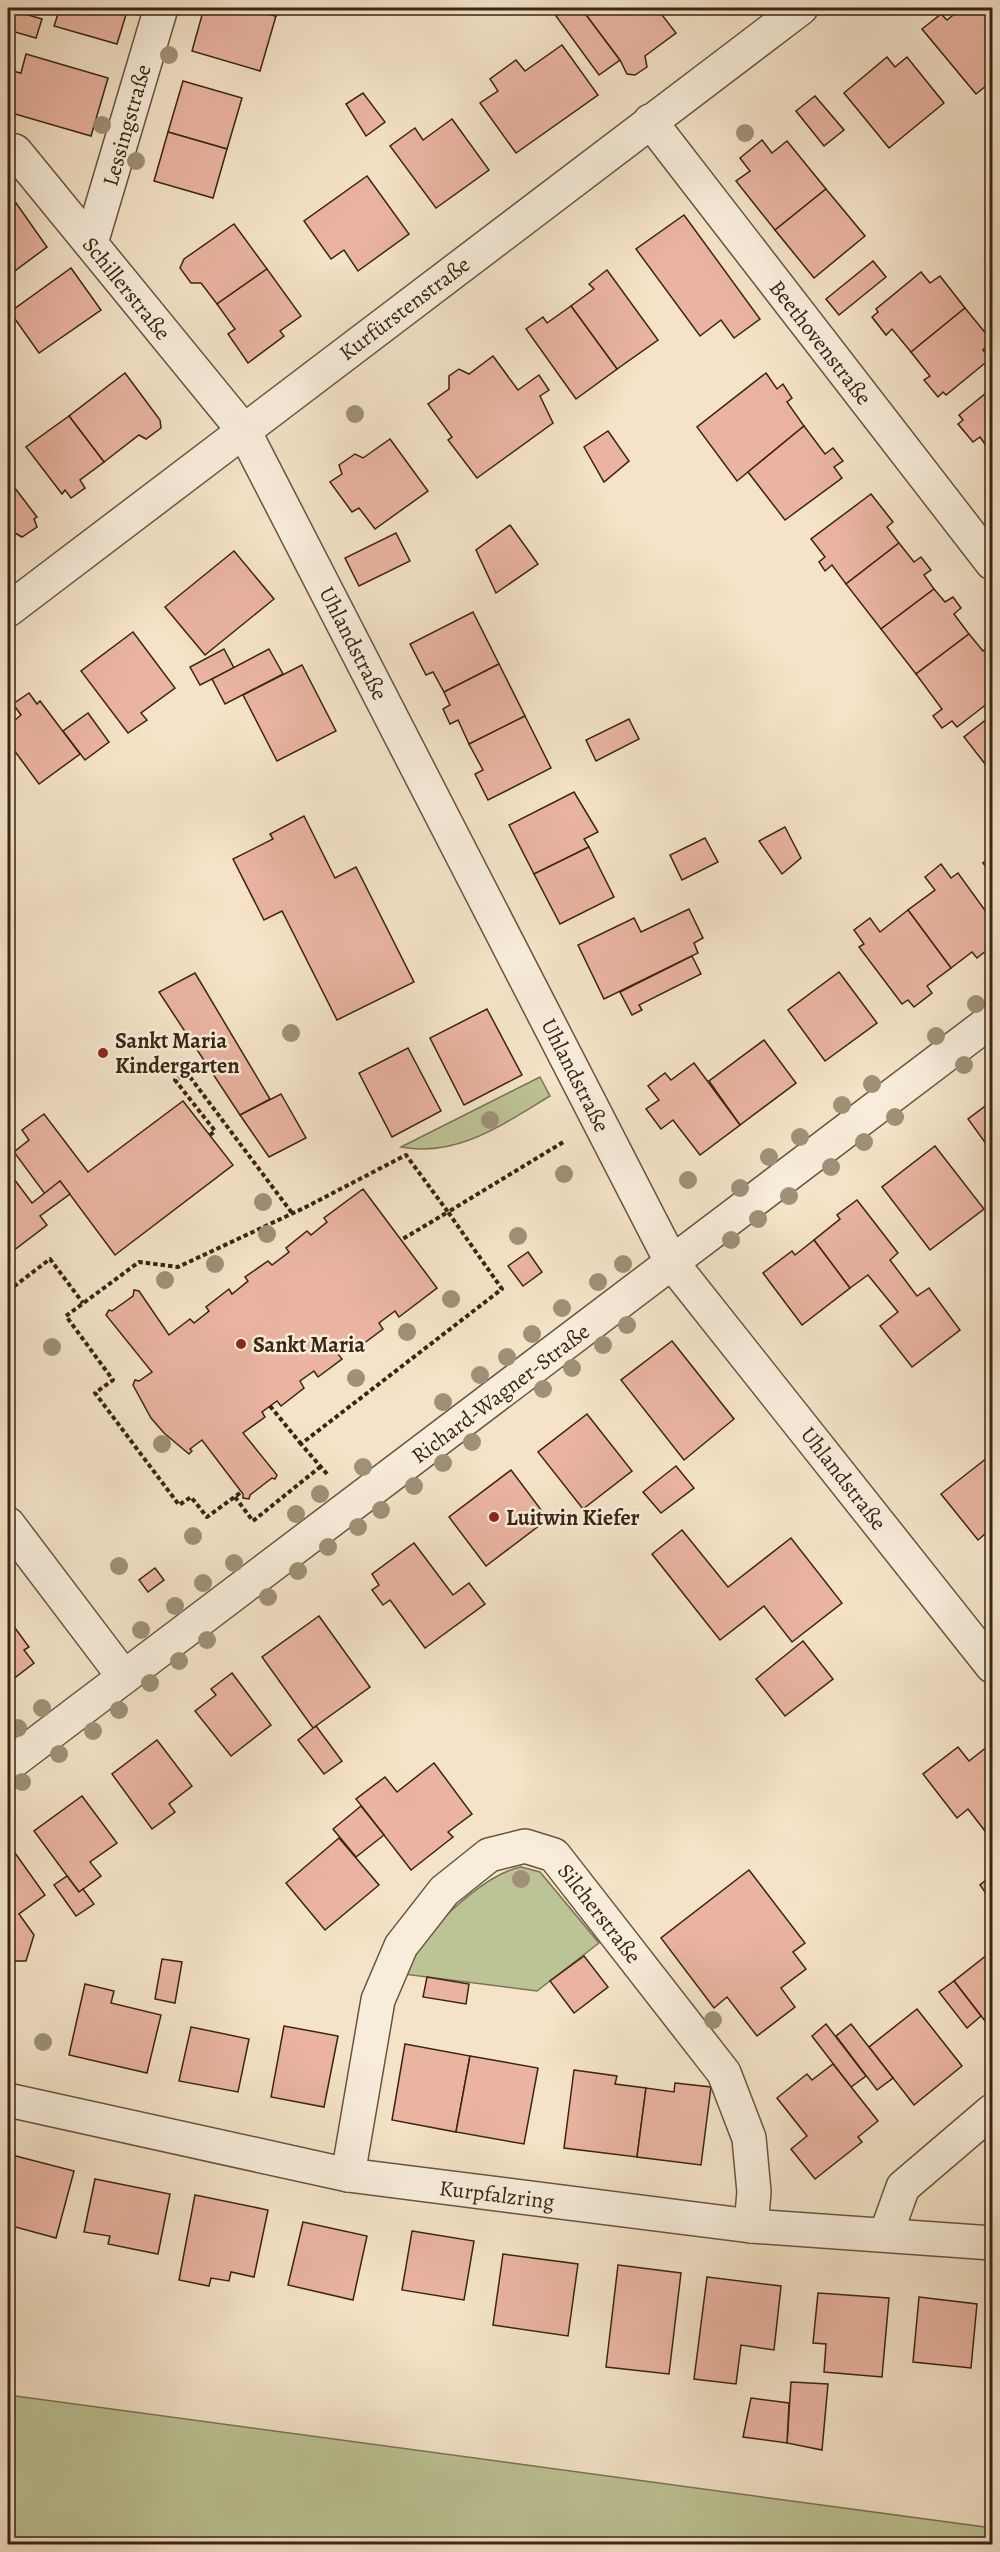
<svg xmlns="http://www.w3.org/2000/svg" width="1000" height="2552" font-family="Alegreya,serif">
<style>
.green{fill:#bcc395;stroke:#7a7454;stroke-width:1.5}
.building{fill:#eab4a1;stroke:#392513;stroke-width:1.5}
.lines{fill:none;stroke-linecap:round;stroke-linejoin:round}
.street-casing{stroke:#685440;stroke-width:36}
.path{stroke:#392513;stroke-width:4;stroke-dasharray:4.5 3;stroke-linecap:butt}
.street{stroke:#f8eddb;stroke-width:33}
.tree{fill:#9f9077}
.poi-dot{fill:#8f2418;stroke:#f8eddb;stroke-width:2}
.labels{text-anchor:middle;stroke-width:5;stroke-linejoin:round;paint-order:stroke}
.street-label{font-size:22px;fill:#392513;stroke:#f8eddb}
.poi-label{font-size:22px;font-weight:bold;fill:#392513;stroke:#f8eddb;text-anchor:start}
</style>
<rect width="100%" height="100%" fill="#f4e3c8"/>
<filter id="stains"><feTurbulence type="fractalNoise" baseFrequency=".00333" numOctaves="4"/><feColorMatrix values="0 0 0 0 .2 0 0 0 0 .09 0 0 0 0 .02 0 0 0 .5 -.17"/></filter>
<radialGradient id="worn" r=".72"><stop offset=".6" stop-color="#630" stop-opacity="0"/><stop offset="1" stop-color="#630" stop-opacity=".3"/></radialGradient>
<g class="green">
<path d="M540,1077L550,1096C503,1124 457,1158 401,1147Z"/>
<path d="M521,1867L540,1872L599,1943L537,1991L403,1974C410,1962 417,1949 425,1938C446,1913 489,1873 521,1867Z"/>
<polygon points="8,2395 992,2528 992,2544 8,2544"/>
</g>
<g class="building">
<polygon points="60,8 128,8 117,44 54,26"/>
<polygon points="204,8 246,8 276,16 260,71 192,51"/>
<polygon points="246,8 278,8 276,16"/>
<polygon points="568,8 581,8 620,60 599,75 556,16"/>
<polygon points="581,8 671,8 662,15 676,33 645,56 647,67 635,75 627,74 620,60"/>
<polygon points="962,8 990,8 992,11 992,81 976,94 922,29 941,14 947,20"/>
<polygon points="8,9 42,19 36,38 8,30"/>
<polygon points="562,45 598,95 516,153 480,103 498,91 490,79 516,60 525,71"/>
<polygon points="26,54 108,78 91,136 8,112 8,70 21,73"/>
<polygon points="887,57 895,67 907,57 944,103 889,148 844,93"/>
<polygon points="183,81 242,98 227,149 168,132"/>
<polygon points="363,93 385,122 366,136 346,104"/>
<polygon points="815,96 844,130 824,146 796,111"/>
<polygon points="452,119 489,170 436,208 390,146 415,128 423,140"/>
<polygon points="168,132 227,149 213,198 154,181"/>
<polygon points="762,140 772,153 787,141 826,189 775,230 736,181 750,171 740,158"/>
<polygon points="367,176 409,234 358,271 344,250 331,259 304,221"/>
<polygon points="826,189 865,236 814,278 775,230"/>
<polygon points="16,203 47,247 8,276 8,208"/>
<polygon points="684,215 760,319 734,338 721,320 700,336 636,249"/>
<polygon points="234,224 267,269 217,304 201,283 191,283 180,268 184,259"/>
<polygon points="873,261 886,277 839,315 826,299"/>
<polygon points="71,268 101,310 39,353 10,312"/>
<polygon points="267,269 301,316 280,331 284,336 248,363 228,334 235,329 217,304"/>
<polygon points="607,270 658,340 617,369 571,306 594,289 589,284"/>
<polygon points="921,272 930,283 940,276 965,308 911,352 892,329 886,335 872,317 878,312 876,309"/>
<polygon points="571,306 617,369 576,399 526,329 543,317 547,323"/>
<polygon points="965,308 992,341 983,350 990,359 946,395 943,392 938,397 924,380 930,376 911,352"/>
<polygon points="493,356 518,390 539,375 549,390 540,396 553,423 477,478 448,440 452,437 428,404 449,389 449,376 459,369 469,374"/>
<polygon points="125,373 160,420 161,428 146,439 139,435 104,462 69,416"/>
<polygon points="766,373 777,389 783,384 792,398 787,402 804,426 737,481 697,427"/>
<polygon points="992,388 992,454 980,437 973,442 958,424 963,420 959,415"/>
<polygon points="69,416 104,462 80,480 85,488 71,498 65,490 62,494 26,447"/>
<polygon points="804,426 825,454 833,448 843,461 834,467 842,478 785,520 748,472"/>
<polygon points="608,431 629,461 604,482 584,447"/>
<polygon points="390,439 428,491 375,529 359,508 352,512 330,482 342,474 339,465 355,454 363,458"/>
<polygon points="8,479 37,517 34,519 37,527 22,537 15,533 8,539"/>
<polygon points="871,494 893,522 887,527 899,543 846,584 832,565 825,571 819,562 825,557 811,539"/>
<polygon points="510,525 538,564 496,593 476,550"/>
<polygon points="396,533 410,561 359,586 345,558"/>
<polygon points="899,543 914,562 921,557 931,570 924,575 934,589 881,629 846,584"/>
<polygon points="234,551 274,599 205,655 165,607"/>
<polygon points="934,589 945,602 953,597 961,608 954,614 969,634 916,674 881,629"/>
<polygon points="473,612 499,664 444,692 433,672 426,675 410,644"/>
<polygon points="133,632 175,688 141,713 147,720 128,733 81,671"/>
<polygon points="969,634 983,651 990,645 992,649 992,700 957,727 952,721 942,728 933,716 942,709 916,674"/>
<polygon points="224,649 234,668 200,685 190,667"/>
<polygon points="269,649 283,674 225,704 212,679"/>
<polygon points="499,664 525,716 469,744 458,720 450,724 443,709 450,705 444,692"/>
<polygon points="302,665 336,731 277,761 243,695"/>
<polygon points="29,693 37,704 40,701 80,754 39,784 8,742 8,726 21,715 13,704"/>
<polygon points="88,713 109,742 85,760 63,731"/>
<polygon points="992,715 992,766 989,769 964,737"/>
<polygon points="525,716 551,768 488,800 475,774 483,770 469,744"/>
<polygon points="629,719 639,739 596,761 586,740"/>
<polygon points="574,792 598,832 584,839 589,847 534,874 509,825"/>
<polygon points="304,816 335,878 356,867 414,982 337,1020 282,911 264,920 233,859 273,839 270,834"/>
<polygon points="785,827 801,858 782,874 759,841"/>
<polygon points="705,838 718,862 682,880 670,855"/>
<polygon points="589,847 614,897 560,924 534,874"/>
<polygon points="992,856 992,876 983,863"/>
<polygon points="941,864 951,878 958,873 992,920 992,946 977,958 972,952 951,968 908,910 935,890 925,877"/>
<polygon points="689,909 703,938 694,943 698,953 604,999 578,945 634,918 641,932"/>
<polygon points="908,910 951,968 927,986 932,993 914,1007 908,1000 902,1004 859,947 864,944 854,930 870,918 880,932"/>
<polygon points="692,956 701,974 639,1005 642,1010 632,1015 620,992"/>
<polygon points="839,972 877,1023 825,1061 788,1010"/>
<polygon points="195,973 270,1099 240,1115 159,992"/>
<polygon points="487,1009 522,1075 464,1105 430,1038"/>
<polygon points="764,1040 796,1083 740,1125 709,1081"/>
<polygon points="408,1048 441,1111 392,1137 359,1073"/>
<polygon points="694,1063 740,1125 700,1155 673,1120 661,1129 646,1109 659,1100 648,1086 665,1073 671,1080"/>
<polygon points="281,1094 306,1138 269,1157 240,1115"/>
<polygon points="183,1101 233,1165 115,1255 60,1181 45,1194 14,1152 29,1140 22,1130 44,1114 88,1172"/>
<polygon points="992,1101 992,1152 968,1119"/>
<polygon points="935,1146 984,1209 930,1250 882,1187"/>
<polygon points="8,1171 32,1203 60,1181 70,1194 40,1216 47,1225 9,1254"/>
<polygon points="363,1189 437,1288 399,1317 395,1311 379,1323 383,1329 359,1347 355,1341 338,1354 342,1359 318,1377 314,1371 300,1381 304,1388 281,1406 277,1401 262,1412 265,1417 243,1433 277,1475 275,1479 272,1478 250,1495 249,1499 243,1498 243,1494 202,1440 190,1449 192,1451 189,1454 164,1433 151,1418 133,1385 135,1380 139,1381 152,1372 106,1315 109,1310 112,1311 133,1296 134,1290 139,1291 169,1335 190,1319 194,1323 209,1311 206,1307 229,1289 232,1294 248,1281 245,1277 268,1261 272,1265 289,1252 286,1248 307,1231 311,1235 327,1222 324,1218"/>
<polygon points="857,1200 898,1253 890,1260 917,1296 929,1288 960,1330 912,1367 880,1326 898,1312 868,1275 850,1288 814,1240 840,1219 837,1215"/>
<polygon points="814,1240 850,1288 802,1325 763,1273 792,1251 795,1255"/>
<polygon points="528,1252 542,1272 523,1286 508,1266"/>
<polygon points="672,1341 734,1419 684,1460 621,1380"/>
<polygon points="587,1414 632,1471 583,1509 538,1452"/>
<polygon points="992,1454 992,1528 978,1540 941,1494"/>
<polygon points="676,1466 694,1488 661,1513 643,1492"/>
<polygon points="511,1470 548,1519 486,1566 449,1517"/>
<polygon points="682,1530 728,1587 791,1538 842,1603 792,1642 764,1606 720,1640 652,1554"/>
<polygon points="414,1543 453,1595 469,1583 485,1604 425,1648 390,1600 383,1605 372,1590 379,1585 372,1574"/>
<polygon points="155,1568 164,1580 148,1592 139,1580"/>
<polygon points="319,1616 370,1687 313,1728 262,1657"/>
<polygon points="8,1627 11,1632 15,1628 29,1647 24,1650 34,1663 8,1683"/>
<polygon points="803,1641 833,1679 785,1716 756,1679"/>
<polygon points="232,1673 271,1725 231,1756 195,1711 216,1695 211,1689"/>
<polygon points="316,1726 342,1761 324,1774 298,1740"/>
<polygon points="157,1740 192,1786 169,1804 175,1812 152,1829 112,1774"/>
<polygon points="992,1743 992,1840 968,1809 957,1818 923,1774 958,1747 969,1761"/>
<polygon points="434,1763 472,1814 448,1832 453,1837 411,1870 356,1799 385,1777 397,1792"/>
<polygon points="82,1796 117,1843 90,1862 101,1876 79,1892 34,1831"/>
<polygon points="361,1806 384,1835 356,1857 333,1829"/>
<polygon points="339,1838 379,1885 325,1930 286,1883"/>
<polygon points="10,1846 45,1895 19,1914 34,1935 26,1961 15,1961 8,1956"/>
<polygon points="749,1870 805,1943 793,1952 806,1969 781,1988 795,2007 757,2036 727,1997 714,2008 661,1938"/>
<polygon points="992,1875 992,1902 980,1885"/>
<polygon points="67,1876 79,1892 83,1889 94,1904 76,1916 54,1885"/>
<polygon points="992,1951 992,2030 954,1981"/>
<polygon points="584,1956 608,1987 574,2013 550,1981"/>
<polygon points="162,1959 182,1962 175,2003 155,1999"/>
<polygon points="427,1977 469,1984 466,2004 423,1997"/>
<polygon points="954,1981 981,2016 967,2028 939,1992"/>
<polygon points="85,1984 114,1991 111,2003 161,2015 147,2073 69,2055"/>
<polygon points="917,2009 962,2066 914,2105 869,2047"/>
<polygon points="826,2024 866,2076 851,2087 812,2036"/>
<polygon points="851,2024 893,2078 877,2090 836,2036"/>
<polygon points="284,2026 338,2036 324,2107 271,2097"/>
<polygon points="191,2027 249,2039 238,2092 179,2081"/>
<polygon points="405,2044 470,2056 456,2132 392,2120"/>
<polygon points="470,2056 538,2068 524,2144 456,2132"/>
<polygon points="833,2064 878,2121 858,2137 862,2142 815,2179 791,2149 807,2136 777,2098 807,2074 812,2080"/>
<polygon points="574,2070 617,2076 615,2084 646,2088 637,2157 564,2148"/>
<polygon points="675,2083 711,2087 701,2165 637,2157 646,2088 674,2092"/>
<polygon points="8,2154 74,2171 56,2238 8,2225"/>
<polygon points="95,2179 170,2194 158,2254 108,2244 110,2236 84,2232"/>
<polygon points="195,2195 268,2210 254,2277 231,2272 229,2281 211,2278 209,2286 179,2280"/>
<polygon points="303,2222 367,2236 353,2300 288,2285"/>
<polygon points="412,2231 474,2241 464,2300 402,2290"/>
<polygon points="503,2254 578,2264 568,2336 493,2325"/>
<polygon points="618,2265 681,2273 669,2374 606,2367"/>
<polygon points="707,2277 781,2286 774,2350 741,2345 736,2384 694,2379"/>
<polygon points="818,2293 889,2298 882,2377 824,2372 826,2344 813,2343"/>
<polygon points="919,2297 977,2304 971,2368 913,2362"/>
<polygon points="791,2382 828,2384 822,2450 787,2443"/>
<polygon points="751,2398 789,2403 787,2443 743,2437"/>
</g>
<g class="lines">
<g class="street-casing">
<g id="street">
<polyline points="650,121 992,563"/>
<polyline points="8,149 15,151 244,431 672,1263 992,1666"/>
<polyline points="91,243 161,8"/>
<polyline points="8,610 801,8"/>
<polyline points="8,1524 124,1677"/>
<polyline points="8,1765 992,1020"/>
<polyline points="8,2100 348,2175 751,2226 992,2243"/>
<polyline points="348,2175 378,2000 401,1946 444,1891 489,1855 525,1846 554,1855 724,2073 749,2138 754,2192 751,2226"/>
<polyline points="886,2234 903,2187 992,2111"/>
</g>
</g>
<g class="path">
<polyline points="210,1135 215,1131 175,1080 187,1073 292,1213"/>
<polyline points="8,1291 50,1259 83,1303"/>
<polyline points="270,1406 301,1444"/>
<polyline points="327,1474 301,1444 502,1289 448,1212 401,1240"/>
<polyline points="240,1493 207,1517 191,1497 179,1505 95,1393 113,1380 66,1316 139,1262 178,1267 304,1208 406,1155 448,1212 565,1141"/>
<polyline points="235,1497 253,1521 320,1467"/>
</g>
<use href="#street" class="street"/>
</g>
<g class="tree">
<circle cx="169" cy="55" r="9"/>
<circle cx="102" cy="125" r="9"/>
<circle cx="745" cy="133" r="9"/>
<circle cx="136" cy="161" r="9"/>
<circle cx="355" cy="414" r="9"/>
<circle cx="976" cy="1004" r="9"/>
<circle cx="291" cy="1033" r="9"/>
<circle cx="936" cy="1036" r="9"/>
<circle cx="964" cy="1065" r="9"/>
<circle cx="872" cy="1084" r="9"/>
<circle cx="842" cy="1105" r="9"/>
<circle cx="895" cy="1117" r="9"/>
<circle cx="490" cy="1120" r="9"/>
<circle cx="800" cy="1137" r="9"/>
<circle cx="864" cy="1142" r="9"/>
<circle cx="769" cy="1157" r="9"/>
<circle cx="831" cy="1167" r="9"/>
<circle cx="564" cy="1174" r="9"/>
<circle cx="688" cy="1180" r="9"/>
<circle cx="740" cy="1188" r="9"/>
<circle cx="789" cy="1196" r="9"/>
<circle cx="263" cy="1202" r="9"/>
<circle cx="758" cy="1219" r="9"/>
<circle cx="267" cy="1234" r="9"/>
<circle cx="518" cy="1236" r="9"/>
<circle cx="731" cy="1240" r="9"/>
<circle cx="215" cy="1264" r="9"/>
<circle cx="623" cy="1264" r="9"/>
<circle cx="165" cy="1280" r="9"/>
<circle cx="598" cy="1282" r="9"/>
<circle cx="451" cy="1299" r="9"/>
<circle cx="562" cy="1308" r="9"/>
<circle cx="627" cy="1325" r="9"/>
<circle cx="407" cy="1332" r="9"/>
<circle cx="532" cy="1334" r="9"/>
<circle cx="603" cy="1345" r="9"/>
<circle cx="52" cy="1347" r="9"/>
<circle cx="507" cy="1357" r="9"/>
<circle cx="572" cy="1368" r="9"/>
<circle cx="480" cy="1375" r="9"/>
<circle cx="356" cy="1378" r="9"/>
<circle cx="543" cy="1389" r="9"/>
<circle cx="443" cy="1402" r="9"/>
<circle cx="472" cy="1442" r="9"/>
<circle cx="162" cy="1444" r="9"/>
<circle cx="443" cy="1463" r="9"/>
<circle cx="363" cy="1467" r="9"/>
<circle cx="414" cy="1486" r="9"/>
<circle cx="320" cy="1494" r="9"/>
<circle cx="381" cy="1510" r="9"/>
<circle cx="296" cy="1514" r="9"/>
<circle cx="358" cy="1527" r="9"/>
<circle cx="193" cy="1536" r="9"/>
<circle cx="328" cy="1547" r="9"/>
<circle cx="234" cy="1563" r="9"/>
<circle cx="119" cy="1566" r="9"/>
<circle cx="298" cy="1571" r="9"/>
<circle cx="203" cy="1583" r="9"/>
<circle cx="268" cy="1597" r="9"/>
<circle cx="175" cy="1606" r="9"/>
<circle cx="141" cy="1630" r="9"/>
<circle cx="207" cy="1640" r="9"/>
<circle cx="179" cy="1661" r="9"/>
<circle cx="150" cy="1683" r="9"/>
<circle cx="42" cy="1708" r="9"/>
<circle cx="119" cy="1710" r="9"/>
<circle cx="18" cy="1728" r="9"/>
<circle cx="93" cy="1731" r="9"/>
<circle cx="59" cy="1754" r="9"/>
<circle cx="22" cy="1782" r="9"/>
<circle cx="521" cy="1879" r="9"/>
<circle cx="713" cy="2020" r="9"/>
<circle cx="43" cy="2042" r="9"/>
</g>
<g class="poi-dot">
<circle cx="103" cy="1053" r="6"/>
<circle cx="241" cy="1344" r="6"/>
<circle cx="494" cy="1517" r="6"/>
</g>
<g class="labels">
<g class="street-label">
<text transform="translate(126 125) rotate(-74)" y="8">Lessingstraße</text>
<text transform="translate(127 288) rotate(51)" y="8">Schillerstraße</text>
<text transform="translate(404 308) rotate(-37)" y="8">Kurfürstenstraße</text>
<text transform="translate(821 342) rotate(52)" y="8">Beethovenstraße</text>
<text transform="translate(354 643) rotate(63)" y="8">Uhlandstraße</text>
<text transform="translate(576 1075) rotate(63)" y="8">Uhlandstraße</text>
<text transform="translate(500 1393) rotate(-37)" y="8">Richard-Wagner-Straße</text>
<text transform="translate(844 1478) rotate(52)" y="8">Uhlandstraße</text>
<text transform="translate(600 1913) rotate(52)" y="8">Silcherstraße</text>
<text transform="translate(497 2194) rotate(7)" y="8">Kurpfalzring</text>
</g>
<g class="poi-label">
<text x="115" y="1048">Sankt Maria<tspan x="115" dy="25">Kindergarten</tspan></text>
<text x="253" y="1352">Sankt Maria</text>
<text x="506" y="1525">Luitwin Kiefer</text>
</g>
</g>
<rect width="1000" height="2552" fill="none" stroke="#f4e3c8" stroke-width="30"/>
<rect x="9" y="9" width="982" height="2534" fill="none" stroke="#392513" stroke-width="3"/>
<rect x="15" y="15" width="970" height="2522" fill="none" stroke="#392513" stroke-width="1.5"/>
<rect width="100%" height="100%" filter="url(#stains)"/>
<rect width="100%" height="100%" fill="url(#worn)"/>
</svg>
